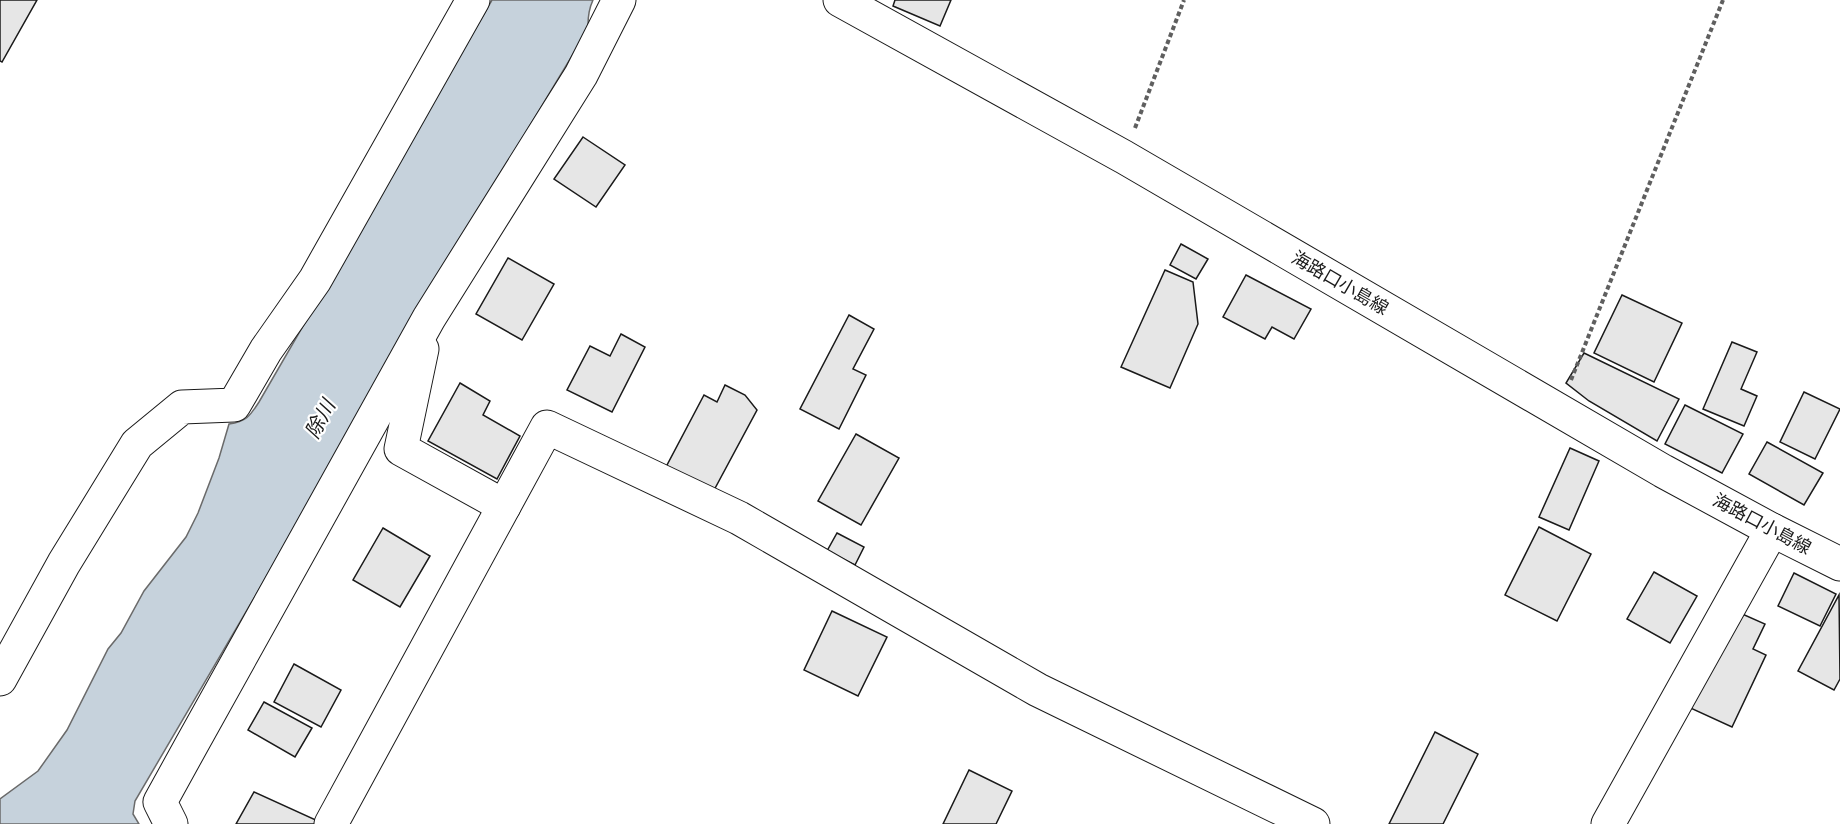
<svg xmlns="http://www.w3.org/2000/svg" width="1840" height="824" font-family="Karla,'Noto Sans JP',sans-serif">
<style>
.water{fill:#c6d2dc;stroke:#6a6a6a;stroke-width:1.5}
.building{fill:#e6e6e6;stroke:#1a1a1a;stroke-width:1.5}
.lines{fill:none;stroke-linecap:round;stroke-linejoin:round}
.minor-casing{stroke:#1a1a1a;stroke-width:35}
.major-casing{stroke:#1a1a1a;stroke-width:35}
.path{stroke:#5f5f5f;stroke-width:4;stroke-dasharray:4.5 3;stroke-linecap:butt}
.minor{stroke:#fff;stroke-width:33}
.major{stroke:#fff;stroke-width:33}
.labels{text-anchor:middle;stroke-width:4.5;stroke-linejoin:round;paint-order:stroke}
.street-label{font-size:18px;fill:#1a1a1a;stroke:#fff}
.water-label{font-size:20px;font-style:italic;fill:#1a1a1a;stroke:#fff}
</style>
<rect width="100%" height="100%" fill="#fff"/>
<path class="water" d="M492,0H593C587,13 587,25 589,39L581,41L409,326L257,593L135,801L133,814L139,824H0V799L38,771L67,730L108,649L121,633L144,591L186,537L198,513L219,458L229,424C246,422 250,416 259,402Z"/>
<g class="building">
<polygon points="0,0 37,0 2,62 0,61"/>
<polygon points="895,0 951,0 940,26 893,6"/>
<polygon points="583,137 625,165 596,207 554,179"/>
<polygon points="1181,244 1208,259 1196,279 1170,265"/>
<polygon points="508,258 554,284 522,340 476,314"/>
<polygon points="1165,270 1193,282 1198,324 1170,388 1121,367"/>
<polygon points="1246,275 1311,309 1294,339 1272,327 1265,339 1223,317"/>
<polygon points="1622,295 1682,323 1654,382 1594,353"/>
<polygon points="849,315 874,329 853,369 866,375 839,429 800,409"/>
<polygon points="621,334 645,347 612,412 567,390 590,346 610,356"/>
<polygon points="1732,342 1757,352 1741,389 1757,396 1744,426 1703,409"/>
<polygon points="1584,353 1679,399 1657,441 1589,401 1566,383"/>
<polygon points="460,383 490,401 483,415 520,436 497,479 428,441"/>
<polygon points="725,385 745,395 757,410 713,492 666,467 704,395 717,402"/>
<polygon points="1804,392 1840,409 1815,459 1780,442"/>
<polygon points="1685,405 1743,434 1722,473 1665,444"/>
<polygon points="856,434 899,458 861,525 818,501"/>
<polygon points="1767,442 1823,473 1804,505 1749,474"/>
<polygon points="1570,448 1599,461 1569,530 1539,517"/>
<polygon points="1539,527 1591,554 1557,621 1505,595"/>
<polygon points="383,528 430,556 400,607 353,580"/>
<polygon points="837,533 864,547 855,565 827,551"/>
<polygon points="1654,572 1697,596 1670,643 1627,619"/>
<polygon points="1794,573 1836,594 1820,626 1778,606"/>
<polygon points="1839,595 1840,679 1834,690 1798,671"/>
<polygon points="1731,609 1765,624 1753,649 1766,655 1732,727 1686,706"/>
<polygon points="832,611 887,637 858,696 804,670"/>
<polygon points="294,664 341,690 321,727 274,702"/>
<polygon points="264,702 312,728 295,757 248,730"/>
<polygon points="1435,732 1478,754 1443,824 1389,824"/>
<polygon points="969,770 1012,791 996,824 943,824"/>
<polygon points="254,792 318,821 316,824 236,824"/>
</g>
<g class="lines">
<g class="minor-casing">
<g id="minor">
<polyline points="422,349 401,449 504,506"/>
<polyline points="0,679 64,563 137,444 182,407 234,405 266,350 315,280 473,0"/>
<polyline points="171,824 160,802 192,744 429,318 581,75 619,0"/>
<polyline points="331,824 547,427 739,518 1038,690 1313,824"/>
<polyline points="1608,824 1772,530"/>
</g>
</g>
<g class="major-casing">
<polyline id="major" points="840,0 1124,157 1663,471 1772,530 1840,564"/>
</g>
<g class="path">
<polyline points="1135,128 1184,0"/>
<polyline points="1571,380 1723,0"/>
</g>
<use href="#minor" class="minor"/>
<use href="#major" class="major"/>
</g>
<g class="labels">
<g class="street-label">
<text transform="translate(1340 283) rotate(30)" y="6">海路口小島線</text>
<text transform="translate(1762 524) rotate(28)" y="6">海路口小島線</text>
</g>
<g class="water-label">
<text transform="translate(320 419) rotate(-62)" y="7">除川</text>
</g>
</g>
</svg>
